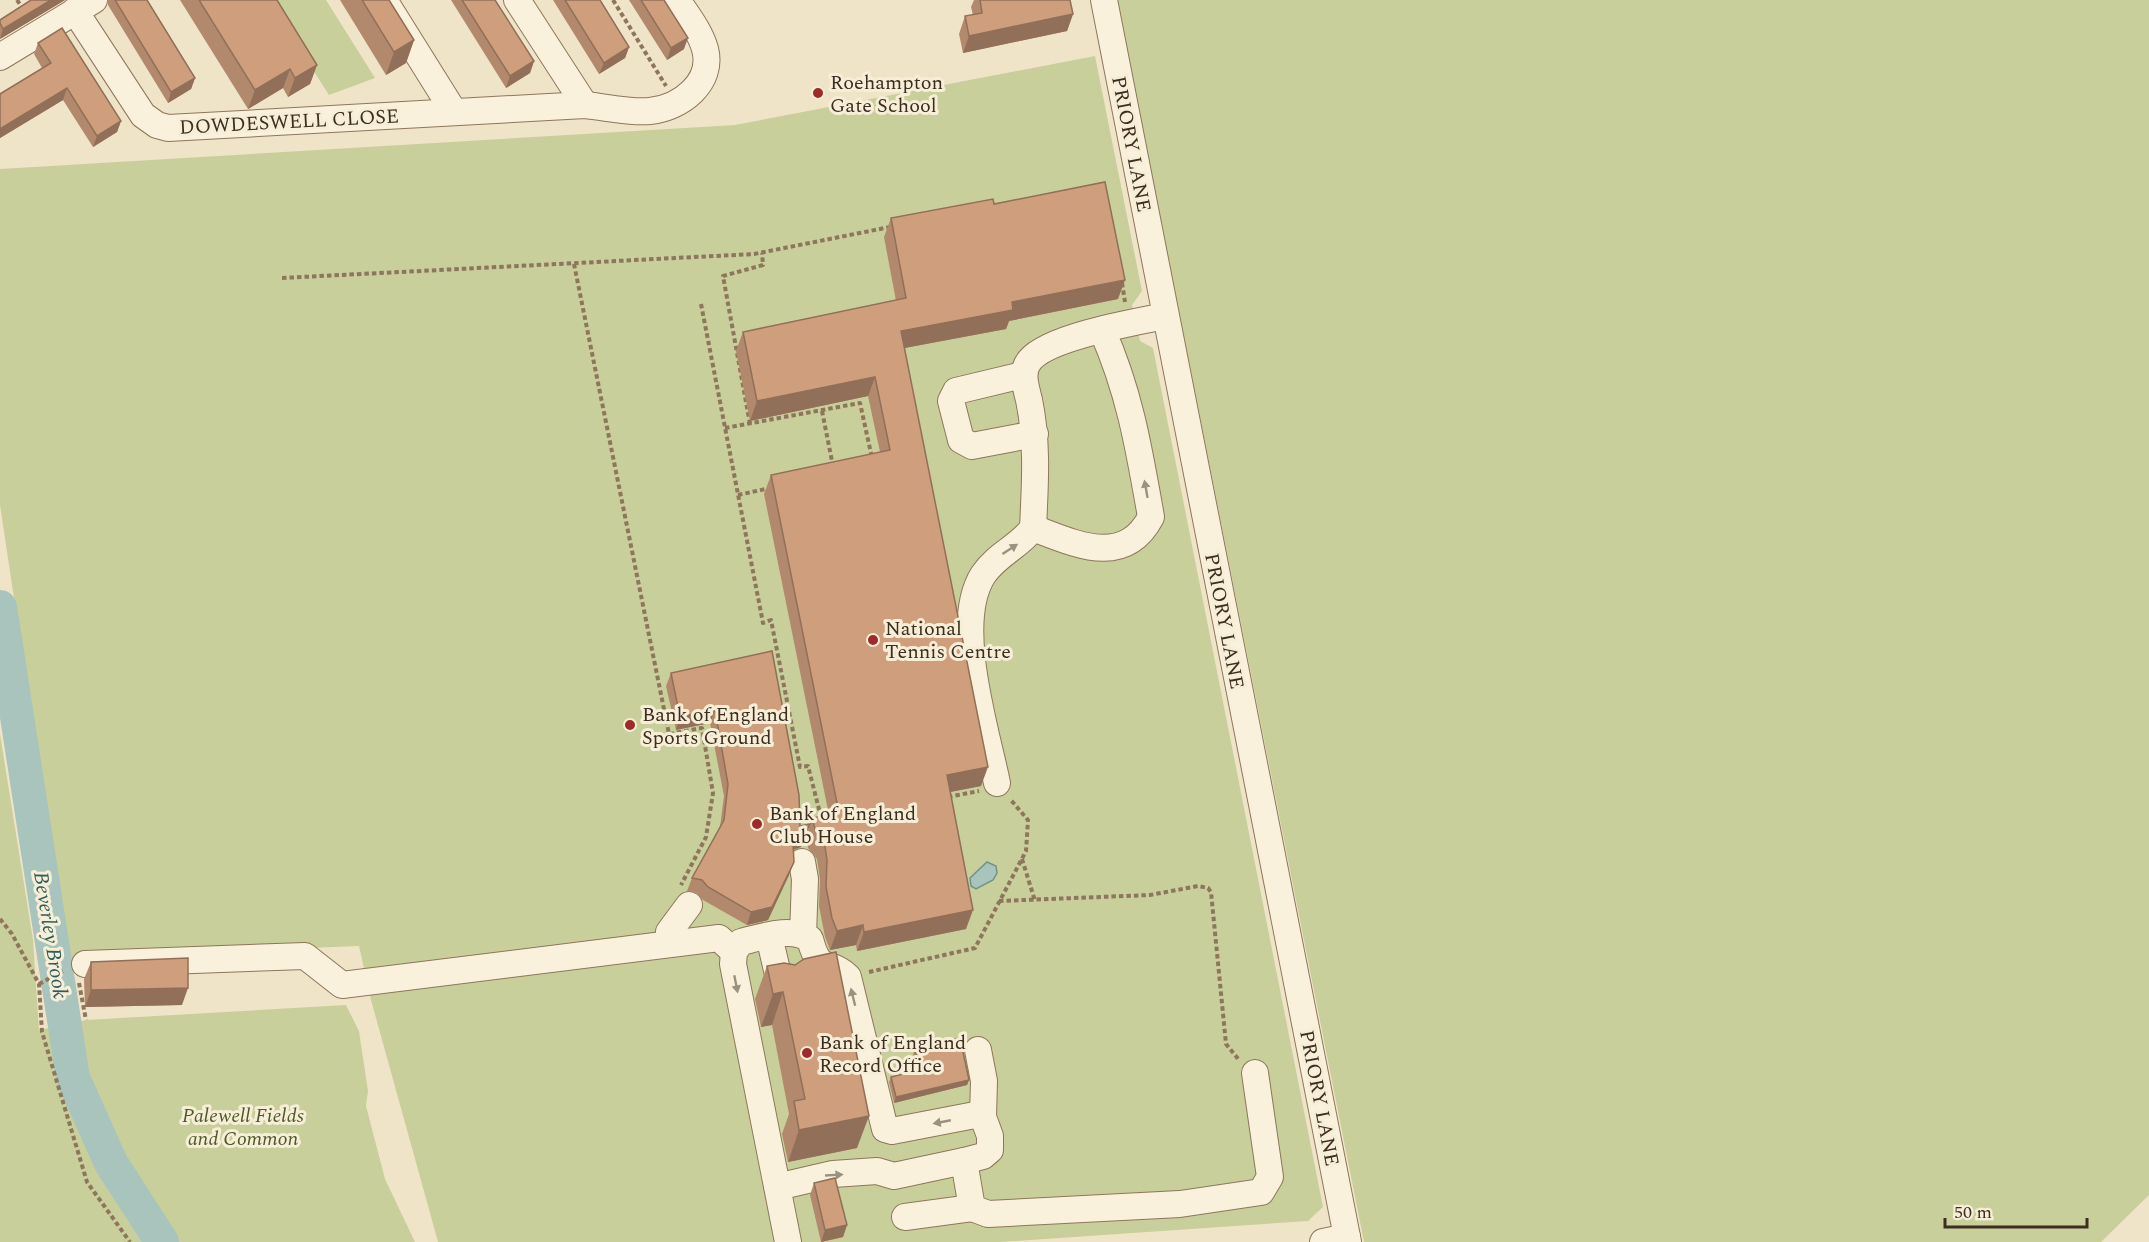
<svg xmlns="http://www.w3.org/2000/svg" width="2149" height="1242" font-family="Spectral,serif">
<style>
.green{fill:#c9cf9b}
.water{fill:#a9c4bc;stroke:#6f938a;stroke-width:1.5}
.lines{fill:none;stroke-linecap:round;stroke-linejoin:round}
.river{stroke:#a9c4bc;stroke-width:34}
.minor-casing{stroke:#8d765c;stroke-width:28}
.path{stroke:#8d765c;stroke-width:4;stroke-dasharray:4.5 3;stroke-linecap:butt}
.minor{stroke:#faf1dc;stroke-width:26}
.wall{fill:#b2896c}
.shaded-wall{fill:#916f58}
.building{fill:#cf9f7d;stroke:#916f58;stroke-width:1.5}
.oneway{fill:#9c907e}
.poi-dot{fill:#9e2a2b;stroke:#f7eed8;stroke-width:2}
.labels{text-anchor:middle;stroke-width:6;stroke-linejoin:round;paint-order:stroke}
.poi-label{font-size:20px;fill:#3d2e20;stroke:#f7eed8;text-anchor:start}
.street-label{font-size:20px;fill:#3d2e20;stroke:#f7eed8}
.park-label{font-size:20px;font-style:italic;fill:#4d5a26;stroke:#f7eed8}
.water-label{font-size:21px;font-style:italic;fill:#2f5d5a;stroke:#f7eed8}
</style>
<rect width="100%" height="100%" fill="#f0e4c8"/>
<g class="green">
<polygon points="268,0 326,0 375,78 329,95"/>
<polygon points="1117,0 2149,0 2149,1195 2101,1242 1364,1242"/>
<polygon points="1095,56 1142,291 1132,305 1140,341 1153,348 1323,1207 1308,1221 1000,1242 438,1242 371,1000 359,946 68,958 0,505 0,169 735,125"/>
<polygon points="0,734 33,940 39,1030 86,1020 346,1005 359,1031 368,1091 366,1106 385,1179 415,1242 0,1242"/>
</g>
<polygon class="water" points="987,862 996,866 997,873 993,880 976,889 971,886 970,878"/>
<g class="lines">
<polyline class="river" points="0,607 73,1078 111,1163 162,1242"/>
<g class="minor-casing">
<g id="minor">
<polyline points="384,0 454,112"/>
<polyline points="517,0 585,105"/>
<polyline points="1104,0 1348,1242"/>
<path d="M75,11L143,115L157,125L168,128L585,105C606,107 630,113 650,111C681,108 714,82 705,49C700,31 687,15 677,0"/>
<polyline points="0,57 94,0"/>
<polyline points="1023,375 956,391 951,401 961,440 972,446 1035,434"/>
<path d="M1033,528C1035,485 1038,443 1029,400C1026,387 1020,372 1030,360C1049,337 1134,322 1165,316"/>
<path d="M997,783C986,729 952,624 983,575C997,554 1019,547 1033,528C1076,544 1124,568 1151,517C1139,449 1130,393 1102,330"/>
<polyline points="802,862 805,879 803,935"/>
<polyline points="769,936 780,983"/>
<polyline points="671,943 669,932 689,905"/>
<polyline points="85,964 305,956 342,985 719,938 734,952"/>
<polyline points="978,1050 984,1081 983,1117"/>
<polyline points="964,1161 972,1208 988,1214 1180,1204 1261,1192 1270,1177 1255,1073"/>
<path d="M777,1187L833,1174L877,1171L894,1176L964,1161L983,1156L990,1150V1136L983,1117L975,1115L892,1131L885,1129L848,977C828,957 820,977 810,939C791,926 762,937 741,942L734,952L733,964L788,1242"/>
<polyline points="905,1217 972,1208"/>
<polyline points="1323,1242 1347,1237"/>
</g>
</g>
<g class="path">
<polyline points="17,0 23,9"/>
<polyline points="613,0 666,86"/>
<polyline points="574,264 669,734 702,728 713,793 706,837 681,885"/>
<polyline points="282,278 754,254 890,227"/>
<polyline points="1122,283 1125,302"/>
<polyline points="701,304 763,623 771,620 800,767 808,766 822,821"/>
<polyline points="822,411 833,466"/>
<polyline points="750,424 723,276 763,265 762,253"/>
<polyline points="725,428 860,403 872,458"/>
<polyline points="738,495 770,488"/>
<polyline points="948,797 979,791"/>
<polyline points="1022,859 1035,901"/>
<polyline points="999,901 1150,895 1198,886 1208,888 1211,892 1226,1044 1239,1060"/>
<polyline points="0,919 12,934 39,984 42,1032 87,1182 130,1242"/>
<polyline points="869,972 975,948 1026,851 1028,820 1010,799"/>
<polyline points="79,983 86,1020"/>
<polyline points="39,984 65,970"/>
</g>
<use href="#minor" class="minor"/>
</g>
<g class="wall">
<polygon points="31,0 65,0 0,39 0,20"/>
<polygon points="107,0 147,0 195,78 191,89 168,103 108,5"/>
<polygon points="180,0 277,0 317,65 310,84 288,97 283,88 248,109"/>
<polygon points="340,0 389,0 414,40 406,63 386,75"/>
<polygon points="451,0 495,0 534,61 530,73 506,88"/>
<polygon points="553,0 600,0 629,47 625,58 599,74"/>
<polygon points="629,0 664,0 684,49 667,60"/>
<polygon points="974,0 1070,0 1073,14 1067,31 963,53 959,34 965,16 973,15 971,7"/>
<polygon points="38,43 121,121 117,132 93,147 63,100 0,138 0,94 42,68 34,54"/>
<polygon points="994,204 1118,299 1009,321 1006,329 904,348 981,786 950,792 966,929 857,951 856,945 830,950 825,937 819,906 820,879 817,859 808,848 806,837 812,818 829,815 764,494 771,475 880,452 868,396 750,421 736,351 743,332 896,301 884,237 891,218"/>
<polygon points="772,651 800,826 801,847 793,850 789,875 768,920 747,925 703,900 697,893 687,891 692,878 720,827 724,796 710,723 676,730 666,686 671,673"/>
<polygon points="91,962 182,1005 85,1007 84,979"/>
<polygon points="784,963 857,1148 788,1162 782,1134 789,1114 772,1025 761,1027 755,999 767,966"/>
<polygon points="915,1049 969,1080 967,1085 894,1103 889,1082 891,1077 917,1070 913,1054"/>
<polygon points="814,1183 847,1225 843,1237 821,1242 810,1195"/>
</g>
<g class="shaded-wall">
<polygon points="51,0 65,0 0,39 3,29"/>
<polygon points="1073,14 1067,31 963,53 969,36"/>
<polygon points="688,38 684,49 667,60 671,48"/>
<polygon points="414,40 406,63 386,75 394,52"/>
<polygon points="629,47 625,58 599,74 604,63"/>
<polygon points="534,61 530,73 506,88 510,76"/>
<polygon points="317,65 310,84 288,97 295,78"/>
<polygon points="290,69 283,88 248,109 255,90"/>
<polygon points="195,78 191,89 168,103 171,92"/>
<polygon points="67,88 63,100 0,138 0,129"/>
<polygon points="121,121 117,132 93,147 97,136"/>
<polygon points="1125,280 1118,299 1009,321 1006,329 894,350 901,331 1012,302"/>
<polygon points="875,377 868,396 750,421 757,401"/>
<polygon points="715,710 710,723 676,730 680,717"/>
<polygon points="988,767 981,786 940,794 947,775"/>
<polygon points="810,824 801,847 793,850 793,844"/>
<polygon points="794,862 789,875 768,920 747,925 751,912"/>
<polygon points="973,910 966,929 857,951 864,932"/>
<polygon points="863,925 856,945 830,950 837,931"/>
<polygon points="188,988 182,1005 85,1007 91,990"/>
<polygon points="783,992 772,1025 761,1027 773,994"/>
<polygon points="969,1080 967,1085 894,1103 896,1097"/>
<polygon points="869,1116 857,1148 788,1162 799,1130"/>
<polygon points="847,1225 843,1237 821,1242 825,1230"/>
</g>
<g class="building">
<polygon points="31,0 51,0 3,29 0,23 0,20"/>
<polygon points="115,0 147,0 195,78 171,92"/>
<polygon points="199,0 277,0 317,65 295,78 290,69 255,90"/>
<polygon points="362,0 389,0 414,40 394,52"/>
<polygon points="462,0 495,0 534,61 510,76"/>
<polygon points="565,0 600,0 629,47 604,63"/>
<polygon points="641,0 664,0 688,38 671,48"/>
<polygon points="980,0 1070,0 1073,14 969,36 965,16 982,13"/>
<polygon points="62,28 121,121 97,136 67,88 0,129 0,94 51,63 38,43"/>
<polygon points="1105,182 1125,280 1012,302 1013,310 901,331 988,767 947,775 973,910 864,932 863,925 837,931 832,918 826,887 827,860 824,840 815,829 812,818 839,813 771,475 890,450 875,377 757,401 743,332 906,298 891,218 993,199 994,204"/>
<polygon points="772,651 799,795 800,826 810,824 805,834 798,837 793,844 794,862 772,907 751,912 708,887 702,880 692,878 724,820 728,784 715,710 680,717 671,673"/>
<polygon points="836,952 869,1116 799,1130 794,1101 805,1099 783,992 773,994 767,966 784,963 795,965 804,959"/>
<polygon points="188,958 188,988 91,990 91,962"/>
<polygon points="960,1038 969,1080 896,1097 891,1077 920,1070 915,1049"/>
<polygon points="835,1178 847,1225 825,1230 814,1183"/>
</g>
<defs><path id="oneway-solid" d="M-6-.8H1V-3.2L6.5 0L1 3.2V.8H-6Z" transform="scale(1.5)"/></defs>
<g class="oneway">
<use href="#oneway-solid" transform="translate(1146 489) rotate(-100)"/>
<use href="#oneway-solid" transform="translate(1010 549) rotate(-33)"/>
<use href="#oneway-solid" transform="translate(736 984) rotate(79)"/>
<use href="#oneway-solid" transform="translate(853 997) rotate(-104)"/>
<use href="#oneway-solid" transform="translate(942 1122) rotate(169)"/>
<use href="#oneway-solid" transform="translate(834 1175) rotate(-3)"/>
</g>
<g class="poi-dot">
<circle cx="818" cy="93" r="6"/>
<circle cx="873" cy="640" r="6"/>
<circle cx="630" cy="725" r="6"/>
<circle cx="757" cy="824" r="6"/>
<circle cx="807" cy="1053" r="6"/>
</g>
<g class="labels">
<g class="poi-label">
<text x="830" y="89">Roehampton<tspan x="830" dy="23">Gate School</tspan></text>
<text x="885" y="635">National<tspan x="885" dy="23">Tennis Centre</tspan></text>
<text x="642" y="721">Bank of England<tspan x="642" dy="23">Sports Ground</tspan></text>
<text x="769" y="820">Bank of England<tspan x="769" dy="23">Club House</tspan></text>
<text x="819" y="1049">Bank of England<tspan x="819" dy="23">Record Office</tspan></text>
</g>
<g class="street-label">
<text transform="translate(289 121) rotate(-3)" y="7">DOWDESWELL CLOSE</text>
<text transform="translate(1132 144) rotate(79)" y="7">PRIORY LANE</text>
<text transform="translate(1225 621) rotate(79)" y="7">PRIORY LANE</text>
<text transform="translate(1320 1098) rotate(79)" y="7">PRIORY LANE</text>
</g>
<g class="park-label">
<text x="243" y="1122">Palewell Fields<tspan x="243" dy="23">and Common</tspan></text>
</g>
<g class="water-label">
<text transform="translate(51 935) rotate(81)" y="7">Beverley Brook</text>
</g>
</g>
<path d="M1945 1218v9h142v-9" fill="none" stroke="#3d2e20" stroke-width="3"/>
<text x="1954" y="1218" font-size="18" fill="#3d2e20" stroke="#f7eed8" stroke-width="4.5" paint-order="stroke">50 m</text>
</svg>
